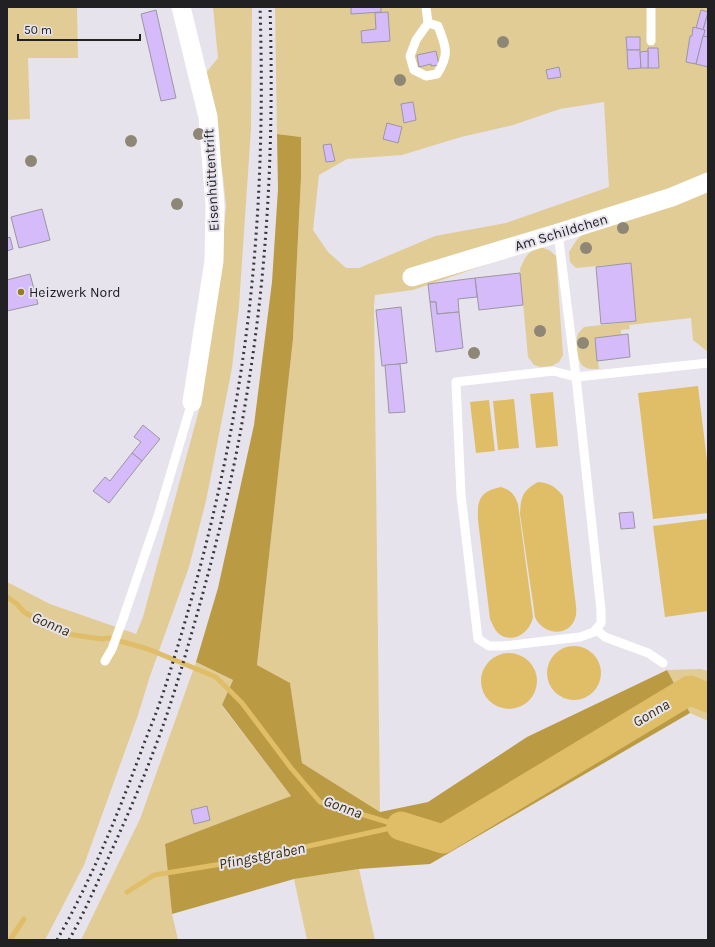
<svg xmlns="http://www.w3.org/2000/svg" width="715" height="947" font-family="Karla,sans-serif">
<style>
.green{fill:#e2cc95;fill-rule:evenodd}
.forest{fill:#ba9b43}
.water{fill:#dfbe67}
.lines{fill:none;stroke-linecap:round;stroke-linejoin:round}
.stream{stroke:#dfbe67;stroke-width:5}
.river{stroke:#dfbe67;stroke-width:29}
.building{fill:#d5bbf9;stroke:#9a97a0}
.lane{stroke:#fff;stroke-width:9}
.street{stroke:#fff;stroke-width:19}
.rail{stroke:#373639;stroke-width:3;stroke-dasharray:2 4;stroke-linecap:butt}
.tree{fill:#8f8776}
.poi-dot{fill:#977a22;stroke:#e6e3ec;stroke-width:1.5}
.labels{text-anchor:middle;stroke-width:4;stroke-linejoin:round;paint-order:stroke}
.street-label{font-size:14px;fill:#212023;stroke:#e6e3ec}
.poi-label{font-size:14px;fill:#212023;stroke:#e6e3ec;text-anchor:start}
.water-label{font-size:15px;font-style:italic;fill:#3a2d06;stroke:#e6e3ec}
</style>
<rect width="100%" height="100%" fill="#e6e3ec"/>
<g class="green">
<polygon points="7,7 77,7 78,58 28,58 30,119 7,120"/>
<polygon points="213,7 252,7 251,129 239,306 232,368 206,501 189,567 150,676 138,715 84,865 45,940 7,940 7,582 50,604 136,634 143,617 202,399 223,239 226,206 223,177 205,74 218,58"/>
<path d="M275,7H708V352L693,340L691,318L629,325L630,329L621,330V335L595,338L599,369C593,369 588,370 583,366C577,360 575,342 578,334C579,332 582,329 584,327L636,321L631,263L576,268L570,262L569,252L576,241L586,230L413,290L375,295L374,306L380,812L302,763L290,684L257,665L293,339L301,178V137L277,134ZM604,102L609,187L506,223L435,236L359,268H346L328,252L313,230L319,175L347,159L402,155L461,137L513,125L560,109Z"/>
<path d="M541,247L549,250L556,256L563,355L559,362L552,366L541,367L534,365L528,357L520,269C526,256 527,252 541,247Z"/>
<polygon points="196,662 233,680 222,706 291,796 165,844 172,914 178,940 81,940 140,819"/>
<polygon points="701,669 708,671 708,721 690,713 667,670"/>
<polygon points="359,869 375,940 307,940 294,879"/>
</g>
<polygon class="forest" points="277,134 301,137 301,178 293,339 257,665 290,683 302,763 380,812 428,802 527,737 667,670 690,713 430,864 359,869 294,879 172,914 165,844 291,796 222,705 233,680 196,662 218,588 254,425 272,282 278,189"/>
<g class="water">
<polygon points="698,386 708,469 708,513 653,519 638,393"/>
<polygon points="553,392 558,446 536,448 530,394"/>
<polygon points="514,399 519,448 498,450 493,401"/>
<polygon points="489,400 495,451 476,453 470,402"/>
<path d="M538,482C550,483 556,487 563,496L575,598C576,606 578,615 573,623C563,638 541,632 535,617L520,514C521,497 522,491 538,482Z"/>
<path d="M501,487C511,490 515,495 518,504L533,617C530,633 512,645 498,633C494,629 492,623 490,619L478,520C477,500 480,491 501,487Z"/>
<polygon points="708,519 708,611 665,617 653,526"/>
<circle cx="574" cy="673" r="27"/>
<circle cx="509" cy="681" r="28"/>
</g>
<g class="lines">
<g class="stream">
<polyline points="7,597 17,604 24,612 51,627 68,634 101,639 109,638 148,649 216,677 242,703 291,768 320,802 401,826"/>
<polyline points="127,892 154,875 240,861 400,826"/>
<polyline points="10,940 24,919"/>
</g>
<polyline class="river" points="401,826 443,839 690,690 708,698"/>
</g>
<g class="building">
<polygon points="351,7 381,7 381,12 351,14"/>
<polygon points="156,10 176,98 161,101 141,14"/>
<polygon points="701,10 708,12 703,30 696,28"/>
<polygon points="388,12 390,41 362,43 361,31 376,29 375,13"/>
<polygon points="708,13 708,37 703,36 705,30 703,30"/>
<polygon points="693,27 705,30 696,64 686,62 690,36 692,36"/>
<polygon points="703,36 708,37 708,67 696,64"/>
<polygon points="626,37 640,37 640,50 627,50"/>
<polygon points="648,48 658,48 659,68 648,68"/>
<polygon points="627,50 640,50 641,68 628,69"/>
<polygon points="436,51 439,65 431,66 431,64 419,67 417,55"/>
<polygon points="648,51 648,68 641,68 640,52"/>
<polygon points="559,67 561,77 548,79 546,70"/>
<polygon points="413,102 416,120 404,123 401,104"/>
<polygon points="387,123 402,127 398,143 383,139"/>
<polygon points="331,144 335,161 326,162 323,145"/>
<polygon points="42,209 50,240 19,248 11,217"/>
<polygon points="10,237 13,249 7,251 7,238"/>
<polygon points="631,263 636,321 601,324 596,267"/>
<polygon points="520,273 523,305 479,310 475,278"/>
<polygon points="30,274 38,304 7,311 7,280"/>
<polygon points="475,278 477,297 458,299 459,312 437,314 436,302 430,302 428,284"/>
<polygon points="430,302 436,302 437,314 459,312 463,348 436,352"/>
<polygon points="401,307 407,363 382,366 376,310"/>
<polygon points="628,334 630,357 597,361 595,338"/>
<polygon points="400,364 405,412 389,413 385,365"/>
<polygon points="143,425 160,439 142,461 132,453 141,442 134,437"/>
<polygon points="132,453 142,461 109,503 93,491 105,477 110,481"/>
<polygon points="633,512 635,528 621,529 619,513"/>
<polygon points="207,806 210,820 194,824 191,810"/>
</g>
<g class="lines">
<g class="lane">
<path d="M426,7L428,23L416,40L410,56L414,70L426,76L437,74C450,54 446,47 438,26L428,23"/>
<polyline points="651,7 651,41"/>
<polyline points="558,233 576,377 601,610 601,623 594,632 580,637 503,646 489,646 478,639 461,495 456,382 553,371 576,377 708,363"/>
<polyline points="596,629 605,637 648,653 663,663"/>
<polyline points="105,661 112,649 123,619 158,516 192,402"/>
</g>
<g class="street">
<polyline points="181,7 208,117 215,206 214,261 192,402"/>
<polyline points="412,277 558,233 672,197 708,182"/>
</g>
<g class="rail">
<path d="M57,940C93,877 120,809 145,741C153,721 161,701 167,681C208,552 239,418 252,283C261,191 263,99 260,7"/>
<path d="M69,940C83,915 95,888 107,861C123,825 140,788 154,750C170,709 182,667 194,625C215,551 234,475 246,399C268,269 274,138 270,7"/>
</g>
</g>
<g class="tree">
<circle cx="503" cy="42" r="6"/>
<circle cx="400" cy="80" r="6"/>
<circle cx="199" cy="134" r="6"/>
<circle cx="131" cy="141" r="6"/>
<circle cx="31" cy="161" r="6"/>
<circle cx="177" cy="204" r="6"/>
<circle cx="623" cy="228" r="6"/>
<circle cx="586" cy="248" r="6"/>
<circle cx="540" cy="331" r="6"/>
<circle cx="583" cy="343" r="6"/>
<circle cx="474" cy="353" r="6"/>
</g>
<circle class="poi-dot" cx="21" cy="292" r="4"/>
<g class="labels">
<g class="street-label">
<text transform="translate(211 180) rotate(-93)" y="5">Eisenhüttentrift</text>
<text transform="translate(561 232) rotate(-17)" y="5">Am Schildchen</text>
</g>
<g class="poi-label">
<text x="29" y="297">Heizwerk Nord</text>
</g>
<g class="water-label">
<text transform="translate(51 624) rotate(23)" y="5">Gonna</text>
<text transform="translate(651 713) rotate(-31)" y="5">Gonna</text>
<text transform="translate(343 807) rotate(20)" y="5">Gonna</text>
<text transform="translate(262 856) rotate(-11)" y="5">Pfingstgraben</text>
</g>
</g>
<rect width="715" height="947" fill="none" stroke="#212023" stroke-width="16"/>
<path d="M18 34v6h122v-6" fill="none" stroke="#212023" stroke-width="2"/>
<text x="24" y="34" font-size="12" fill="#212023" stroke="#e6e3ec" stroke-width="3" paint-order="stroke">50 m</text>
</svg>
